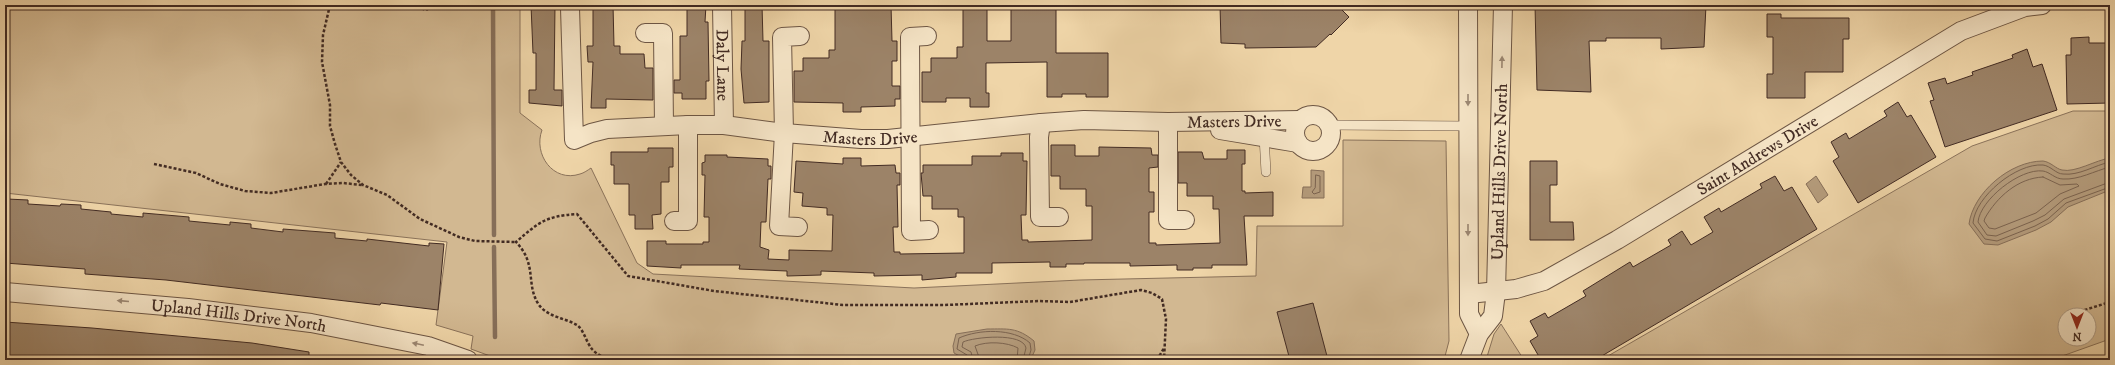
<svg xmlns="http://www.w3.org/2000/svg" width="2115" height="365" font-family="'IM FELL DW Pica',serif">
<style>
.green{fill:#d2b891;stroke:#8a725a;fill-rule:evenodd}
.water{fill:#b49b7b;stroke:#866e58}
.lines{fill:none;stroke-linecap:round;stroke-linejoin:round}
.shore{stroke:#7b634f;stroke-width:1}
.stream{stroke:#866e58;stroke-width:4.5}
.building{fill:#9c8368;stroke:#422b23}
.lane-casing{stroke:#6d5644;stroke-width:10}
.street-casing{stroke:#6d5644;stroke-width:20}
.path{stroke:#422b23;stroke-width:2.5;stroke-dasharray:3 2;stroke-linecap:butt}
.lane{stroke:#f5e4c6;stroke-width:9}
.street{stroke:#f5e4c6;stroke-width:18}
.oneway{fill:#9c8874}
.labels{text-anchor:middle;stroke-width:4;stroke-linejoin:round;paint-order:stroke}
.street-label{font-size:17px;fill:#422b23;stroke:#f5e4c6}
</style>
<rect width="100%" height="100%" fill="#efd5a8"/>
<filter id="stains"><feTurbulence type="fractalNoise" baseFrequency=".005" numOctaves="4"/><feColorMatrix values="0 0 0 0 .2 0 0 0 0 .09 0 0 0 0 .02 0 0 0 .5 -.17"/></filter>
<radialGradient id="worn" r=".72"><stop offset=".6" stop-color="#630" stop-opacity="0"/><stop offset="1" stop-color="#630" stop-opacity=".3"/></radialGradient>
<g class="green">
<path d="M5,5H520V113L542,130C533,154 553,183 580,174C584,173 588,170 591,168L637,263L653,274L914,288L1080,280L1256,276L1257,226H1343V140L1446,141L1449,341L1444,360H501L471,349L473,336L436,325L447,242L5,193Z"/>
<path d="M2073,111H2110V339L2051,360H1601L1972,146ZM2065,315H2089V339H2065Z"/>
<polygon points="1501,324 1524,360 1486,360 1494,334"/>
</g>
<g class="water">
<path d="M2110,158V190L2068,207L2051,222L2036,230L1998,245L1984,244L1969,224C1973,193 2010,161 2043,161C2051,162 2056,169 2062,170C2075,173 2096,160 2110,158Z"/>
<polygon points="1311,170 1324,171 1324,198 1302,198 1303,187 1311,187"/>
<polygon points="1816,176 1828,195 1818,203 1806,184"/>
<path d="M987,329C1008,329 1017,327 1034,341L1035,350L1031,359L973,360L965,359L954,353L953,346L956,334Z"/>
</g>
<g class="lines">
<g class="shore">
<path d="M2110,162C2095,165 2079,176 2063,174C2056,174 2051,166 2043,165C2016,163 1975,197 1973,223L1985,239L1997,241L2035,226L2048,219L2066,203L2110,187"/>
<path d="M2110,167C2094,171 2079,180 2063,179C2055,179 2050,172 2043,171C2020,168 1980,200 1978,222L1987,235L1996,236L2033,221L2045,215L2064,199L2110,182"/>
<polygon points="1316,175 1320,176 1320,192 1314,194 1312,192 1315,188"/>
<path d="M2043,177L2060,185L2077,184L2079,186L2060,194L2036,213L1995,229L1989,228L1984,221L1985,218C1997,197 2018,178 2043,177Z"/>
<path d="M968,360L967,355L957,349L959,338C979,329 1013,328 1030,343L1031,350L1028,360"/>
<path d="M973,360L971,352L962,347L963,342C974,337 1023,332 1026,348L1023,360"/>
<path d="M980,360L975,346C987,341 1007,342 1018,348L1017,360"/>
</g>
<g class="stream">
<polyline points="493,5 494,235"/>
<polyline points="494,247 495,337"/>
</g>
</g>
<g class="building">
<polygon points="531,5 555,5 554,90 562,90 562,106 529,103 529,90 536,90 536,53 533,53"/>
<polygon points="593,5 613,5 614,46 620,46 620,54 644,54 645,68 653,68 653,100 606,99 606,108 591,108 593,62 588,62 587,46 593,46"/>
<polygon points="687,5 706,5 705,22 708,22 709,81 706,81 706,99 682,99 682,93 674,93 674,80 680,80 680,36 687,36"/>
<polygon points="745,5 762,5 763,41 769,41 769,102 744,103 741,69 742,41 745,41"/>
<polygon points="835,5 891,5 892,41 897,41 897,61 892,61 892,86 900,86 900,99 895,99 895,106 861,107 861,112 843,112 843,103 794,102 794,71 803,71 803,58 829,58 829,50 835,50"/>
<polygon points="963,5 987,5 987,41 1011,41 1011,5 1056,5 1056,53 1108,53 1108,97 1086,97 1086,94 1062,94 1062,97 1047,97 1047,62 986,63 986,93 989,93 989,107 970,107 970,98 946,98 946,102 922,102 922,72 931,72 931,58 957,58 957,47 963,47"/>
<polygon points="1220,5 1337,5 1349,17 1331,35 1330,34 1316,47 1245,48 1245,44 1221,43"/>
<polygon points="1535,5 1706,5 1704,47 1661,49 1661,38 1606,38 1606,41 1589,41 1591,92 1537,90"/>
<polygon points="1767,14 1781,14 1781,18 1849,18 1849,39 1843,39 1843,72 1805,72 1805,98 1767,98 1767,74 1773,74 1773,37 1767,37"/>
<polygon points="2089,37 2089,43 2110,43 2110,103 2067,104 2066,55 2071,55 2071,38"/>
<polygon points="2027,49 2033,67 2042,64 2057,110 1945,147 1930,101 1934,100 1928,83 1945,78 1947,84 1973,75 1972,72 2013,58 2012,55"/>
<polygon points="1898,102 1907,117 1911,115 1936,157 1858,203 1833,161 1839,157 1831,142 1846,133 1849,139 1887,116 1884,111"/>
<polygon points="1051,145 1075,145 1075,156 1099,156 1099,147 1151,148 1152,155 1158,155 1158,167 1149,168 1149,192 1154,192 1154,212 1149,212 1149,243 1156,243 1156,245 1220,243 1219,209 1213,209 1213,196 1187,196 1187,183 1178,183 1178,152 1202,152 1204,159 1227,159 1227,150 1245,150 1245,164 1242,164 1242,191 1245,191 1245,193 1273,192 1273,216 1244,216 1247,265 1212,265 1212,268 1193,268 1193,270 1177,270 1177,265 1130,266 1130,263 1084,263 1084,264 1066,264 1066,267 1050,267 1050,262 992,263 992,273 956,273 956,277 922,280 922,275 874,276 874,273 821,271 821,275 787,276 787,271 739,269 740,265 681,265 681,268 647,266 647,241 666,241 666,244 703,244 703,242 709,242 709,217 704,217 705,175 702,175 702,163 705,162 705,155 727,155 727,157 768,159 768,166 771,166 771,179 768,179 766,222 761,222 760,247 769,250 768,259 789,260 789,250 832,251 833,215 827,215 827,208 802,206 803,193 794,192 796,161 843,164 843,158 861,158 861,166 895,165 896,173 900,173 900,185 897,185 898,227 893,227 894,252 900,252 900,254 964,253 964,217 958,217 958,209 932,209 932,196 923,196 921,173 923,173 923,165 972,165 972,156 1001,156 1001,153 1023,153 1023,161 1027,161 1026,215 1021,215 1022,240 1028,240 1028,242 1092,240 1092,206 1086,206 1086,189 1060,189 1060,176 1051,176"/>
<polygon points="648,148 673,148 673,167 669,167 669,182 661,182 661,214 652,215 653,229 635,229 635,215 629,215 629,184 614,184 614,165 611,165 611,152 648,152"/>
<polygon points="1530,161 1557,161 1557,185 1550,185 1550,222 1573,222 1574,240 1530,240"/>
<polygon points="1775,176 1784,191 1792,187 1817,229 1595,360 1541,360 1530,341 1538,336 1530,321 1545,313 1548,318 1586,296 1583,291 1630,262 1633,267 1671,245 1668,240 1682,231 1691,245 1713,232 1704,217 1719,208 1721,212 1762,188 1760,184"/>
<polygon points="7,199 28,200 28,204 60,206 61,204 81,205 81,209 111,212 111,214 143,217 143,213 189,217 189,221 230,225 230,222 251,224 251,228 283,232 283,229 335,233 335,238 367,241 367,239 429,246 429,243 444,244 438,310 381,303 380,305 166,280 85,274 85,269 5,263"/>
<polygon points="1313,303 1328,360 1290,360 1277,312"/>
<polygon points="5,322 92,328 252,343 309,352 309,360 5,360"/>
</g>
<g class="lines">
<g class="lane-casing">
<g id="lane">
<polyline points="1329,125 1468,126"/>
<polyline points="1264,136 1266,172"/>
</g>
</g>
<g class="street-casing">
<g id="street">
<path id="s1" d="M722,5L724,125"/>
<polyline points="1468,5 1469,314 1479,334"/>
<path id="s2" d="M570,8L574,140L591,133L607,129L688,125H724L784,133L861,139H888L1041,123L1084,120L1168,122L1300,120"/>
<polyline points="645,33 663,33 664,126"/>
<polyline points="927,36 910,37 911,231 929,230"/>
<circle cx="1313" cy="133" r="18"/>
<polyline points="1168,122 1168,220 1185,220"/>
<polyline points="1041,123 1039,137 1040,217 1059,217"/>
<polyline points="1220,130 1298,143"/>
<polyline points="674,221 688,221 688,125"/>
<polyline points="798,227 779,226 784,133 782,37 800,36"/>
<path id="s3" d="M5,292L188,308L311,323L428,346L468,360"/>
<path id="s4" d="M1469,294L1516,289L1544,281L1617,240L1961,31L2025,7L2042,5"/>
<path id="s5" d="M1469,360L1479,334L1493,316L1496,292L1503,5"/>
</g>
</g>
<g class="path">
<polyline points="330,5 323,35 322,62 330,105 330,126 335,144 341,162 351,175 363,185 387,195 420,219 459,237 475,241 516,242"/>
<polyline points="412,5 426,10 435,5"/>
<polyline points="330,7 355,5"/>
<polyline points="154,164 196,173 220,184 245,191 271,193 325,184 343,183 362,185"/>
<polyline points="326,184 341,162"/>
<polyline points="2075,313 2110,302"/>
<path d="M610,360C603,357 596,354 592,349C586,342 584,330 577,325C565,318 548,317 539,305C525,284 538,265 516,242C539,222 546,216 577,214L628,276L714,291L843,305H945L1039,301L1070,302L1141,290L1152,293L1162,299L1166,319L1164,360"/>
<polyline points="1157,360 1164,348"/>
</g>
<use href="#lane" class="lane"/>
<use href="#street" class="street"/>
</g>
<defs><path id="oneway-solid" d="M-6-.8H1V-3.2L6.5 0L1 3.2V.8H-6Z"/></defs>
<g class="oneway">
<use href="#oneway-solid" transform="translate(1502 62) rotate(-89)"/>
<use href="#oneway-solid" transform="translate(1468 100) rotate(90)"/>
<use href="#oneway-solid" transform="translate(1468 230) rotate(90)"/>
<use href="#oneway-solid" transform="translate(123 301) rotate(-175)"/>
<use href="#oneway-solid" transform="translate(418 344) rotate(-168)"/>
</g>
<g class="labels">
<g class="street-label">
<text dy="6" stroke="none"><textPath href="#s1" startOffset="60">Daly Lane</textPath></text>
<text dy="6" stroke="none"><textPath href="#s2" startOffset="796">Masters Drive</textPath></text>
<text dy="6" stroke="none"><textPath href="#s2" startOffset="431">Masters Drive</textPath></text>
<text dy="6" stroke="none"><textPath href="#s4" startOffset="324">Saint Andrews Drive</textPath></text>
<text dy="6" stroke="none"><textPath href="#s5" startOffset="195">Upland Hills Drive North</textPath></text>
<text dy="6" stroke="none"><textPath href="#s3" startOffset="235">Upland Hills Drive North</textPath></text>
</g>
</g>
<rect width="2115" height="365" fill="none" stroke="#efd5a8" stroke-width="20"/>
<rect x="6" y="6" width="2103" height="353" fill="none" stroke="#422b23" stroke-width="2"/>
<rect x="10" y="10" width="2095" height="345" fill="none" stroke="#422b23"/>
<g transform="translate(2077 327) rotate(180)"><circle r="19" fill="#f5e4c6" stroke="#ad9a85"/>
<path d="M0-3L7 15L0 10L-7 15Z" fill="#8f2418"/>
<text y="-6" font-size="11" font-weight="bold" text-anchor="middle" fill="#422b23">N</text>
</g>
<rect width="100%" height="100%" filter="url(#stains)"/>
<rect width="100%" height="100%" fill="url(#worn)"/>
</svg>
